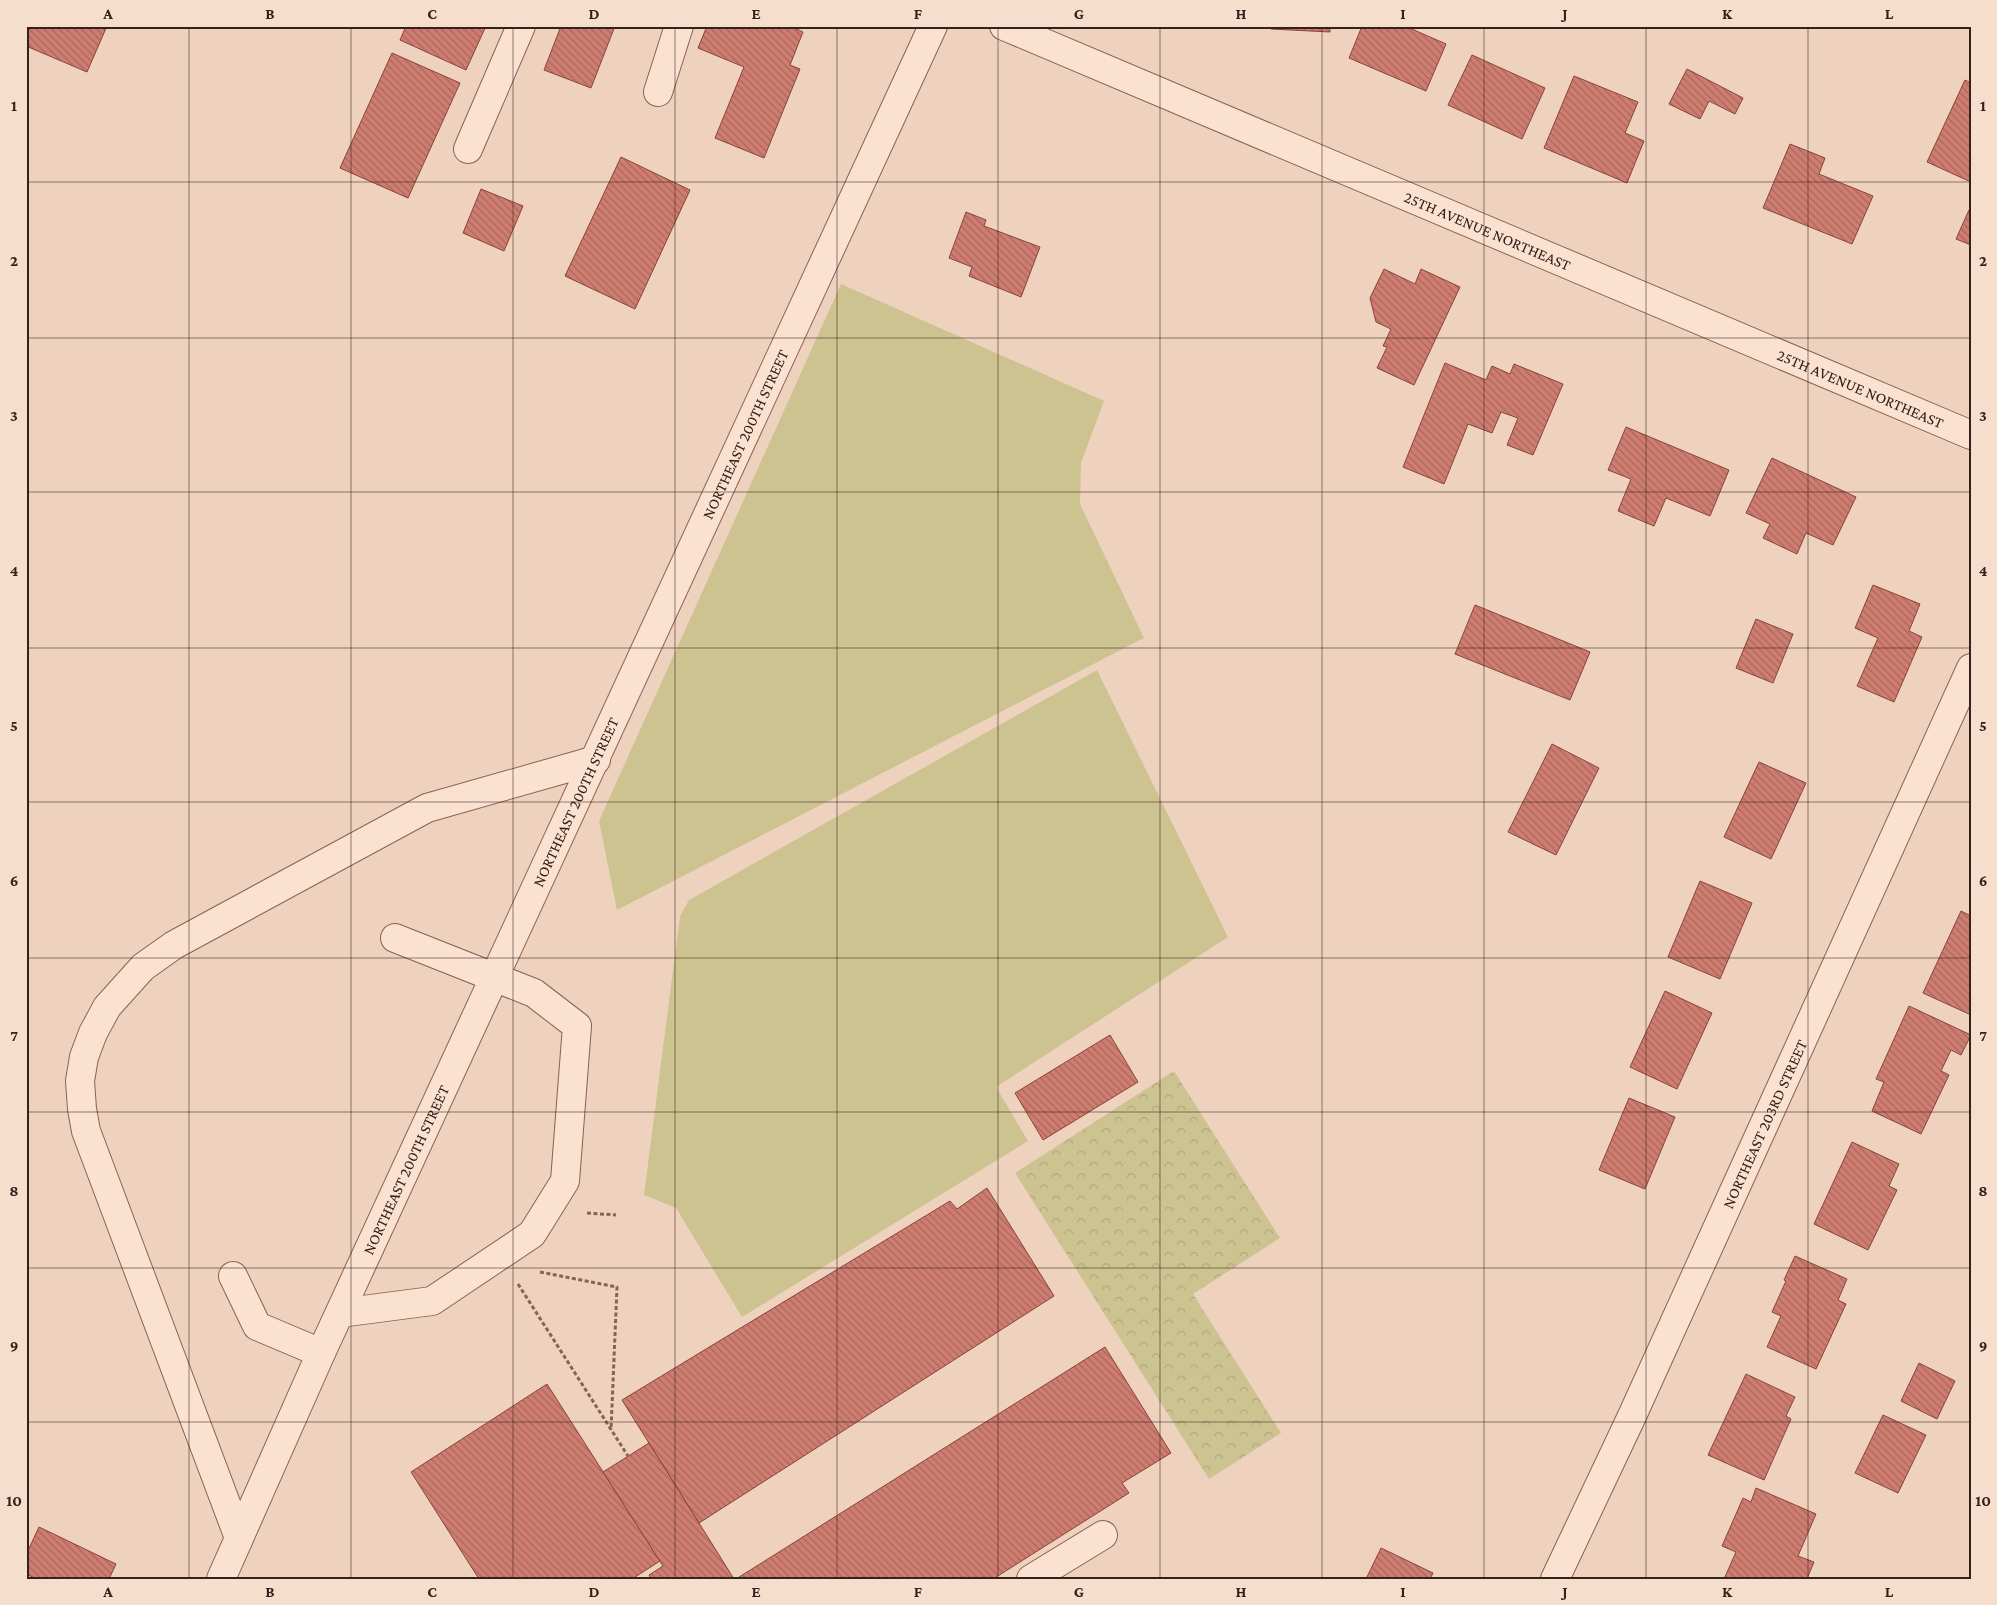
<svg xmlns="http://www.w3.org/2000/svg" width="1997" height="1605" font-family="'Crimson Pro',serif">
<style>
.grass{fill:#cdc391}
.park{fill:url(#park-crowns)}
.building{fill:url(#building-back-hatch);stroke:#88433b}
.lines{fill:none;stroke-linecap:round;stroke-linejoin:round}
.minor-casing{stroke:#886256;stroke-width:30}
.path{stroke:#886256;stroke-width:3;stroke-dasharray:4 2.5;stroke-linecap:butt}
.minor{stroke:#fae1d0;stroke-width:28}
.grid{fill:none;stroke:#36201b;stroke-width:1;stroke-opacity:0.55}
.labels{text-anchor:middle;stroke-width:5;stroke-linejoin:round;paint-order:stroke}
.street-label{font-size:16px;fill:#36201b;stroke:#f6decd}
.neatline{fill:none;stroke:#36201b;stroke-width:2}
.grid-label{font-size:16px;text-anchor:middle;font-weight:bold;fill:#36201b}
</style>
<defs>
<pattern id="park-crowns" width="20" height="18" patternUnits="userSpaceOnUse" patternTransform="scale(1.25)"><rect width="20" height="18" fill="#cdc391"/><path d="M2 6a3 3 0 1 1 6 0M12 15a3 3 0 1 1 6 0" fill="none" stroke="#b1a77c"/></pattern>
<pattern id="building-back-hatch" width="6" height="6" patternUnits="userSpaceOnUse" patternTransform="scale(1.25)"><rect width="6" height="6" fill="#cf7d71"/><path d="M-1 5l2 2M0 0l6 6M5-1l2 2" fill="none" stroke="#a9665c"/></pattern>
</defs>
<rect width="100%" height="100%" fill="#efd2bd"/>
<g class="grass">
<polygon points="841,284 1104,401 1081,463 1080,504 1144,638 617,910 599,821"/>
<polygon points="1097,670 1228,937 996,1087 1028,1141 742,1317 676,1208 644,1195 680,916 689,900"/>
</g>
<polygon class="park" points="1174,1071 1280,1238 1193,1294 1281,1433 1209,1479 1015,1173"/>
<g class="building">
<polygon points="26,26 107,26 87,72 26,46"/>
<polygon points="406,26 486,26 466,70 400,40"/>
<polygon points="561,26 615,26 591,88 544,70"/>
<polygon points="707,26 790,26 803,32 790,65 800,69 764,158 715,138 744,67 698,48"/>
<polygon points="1271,26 1330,26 1330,32 1271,29"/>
<polygon points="1362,26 1405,26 1446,44 1426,91 1349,58"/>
<polygon points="392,53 460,83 408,198 340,168"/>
<polygon points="1472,55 1545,88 1522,139 1448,105"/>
<polygon points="1687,69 1743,98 1735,114 1709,101 1700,119 1669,104"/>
<polygon points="1574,76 1638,102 1625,133 1644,141 1627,183 1544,148"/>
<polygon points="1965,80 1971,83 1971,182 1927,162"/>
<polygon points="1790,144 1825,158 1819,174 1873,196 1852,244 1763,208"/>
<polygon points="621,157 690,190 635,309 565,276"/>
<polygon points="481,189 523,206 504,251 463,233"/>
<polygon points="1969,210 1971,211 1971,245 1956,239"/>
<polygon points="966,212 986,220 984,226 1040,247 1021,297 969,276 972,267 949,258"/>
<polygon points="1384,269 1415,284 1421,269 1460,287 1414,385 1377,368 1387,347 1383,346 1391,329 1376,322 1370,298"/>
<polygon points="1445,363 1486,380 1492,366 1510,374 1514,364 1563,384 1533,455 1507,445 1518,418 1501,412 1492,433 1468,424 1444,484 1403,467"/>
<polygon points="1626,427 1729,470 1710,516 1666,498 1654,526 1618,511 1631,479 1608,470"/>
<polygon points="1772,458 1856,497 1833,545 1806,533 1797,554 1763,538 1770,524 1746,513"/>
<polygon points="1873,585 1920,604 1909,631 1922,637 1894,702 1857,686 1878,638 1855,628"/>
<polygon points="1475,605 1590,652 1570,700 1455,654"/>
<polygon points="1756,619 1793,634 1773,683 1736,668"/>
<polygon points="1552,744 1599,768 1556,855 1508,832"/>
<polygon points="1759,762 1806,783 1771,859 1724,837"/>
<polygon points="1700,881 1752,903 1720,979 1668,957"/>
<polygon points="1961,911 1971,916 1971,1015 1923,993"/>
<polygon points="1665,991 1712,1013 1677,1089 1630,1067"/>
<polygon points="1909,1006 1971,1035 1961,1055 1951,1050 1941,1071 1949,1075 1921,1134 1872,1111 1884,1082 1876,1079"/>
<polygon points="1110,1035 1138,1082 1043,1140 1015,1093"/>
<polygon points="1629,1098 1675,1117 1645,1189 1599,1170"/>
<polygon points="1852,1142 1899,1164 1889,1186 1897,1190 1868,1250 1814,1224"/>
<polygon points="987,1188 1054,1296 699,1523 622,1400 950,1201 957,1209"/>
<polygon points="1795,1256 1847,1279 1838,1300 1846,1304 1816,1369 1767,1347 1781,1316 1772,1312 1786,1281 1784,1280"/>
<polygon points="1105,1347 1171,1453 1122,1483 1129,1493 993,1579 736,1579"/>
<polygon points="1919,1363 1955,1381 1937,1419 1901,1401"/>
<polygon points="1746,1374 1795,1397 1786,1416 1791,1419 1764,1480 1708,1455"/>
<polygon points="547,1384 660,1561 632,1579 479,1579 411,1472"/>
<polygon points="1883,1415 1926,1435 1898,1493 1855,1473"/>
<polygon points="649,1443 734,1579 651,1579 649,1575 663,1566 603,1472"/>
<polygon points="1756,1488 1816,1514 1798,1556 1814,1562 1807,1579 1724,1579 1736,1552 1722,1546 1743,1498 1751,1502"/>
<polygon points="39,1527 116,1564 109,1579 37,1579 26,1574 26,1555"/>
<polygon points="1381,1548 1433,1573 1430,1579 1366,1579"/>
</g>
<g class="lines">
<g class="minor-casing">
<g id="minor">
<path id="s1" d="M1004,26L1971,435"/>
<polyline points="658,92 679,26"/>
<polyline points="468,149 521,26"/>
<polyline points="233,1276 257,1326 321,1353"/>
<polyline points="340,1313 432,1301 532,1234 565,1181 577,1026 534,993 395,938"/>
<polyline points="239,1538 86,1131 82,1109 80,1081 84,1057 93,1033 107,1007 143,967 174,945 427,808 596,760"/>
<path id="s2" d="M221,1579L321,1353L933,26"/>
<polyline points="1031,1579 1103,1535"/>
<path id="s3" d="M1555,1579L1632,1416L1971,668"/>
</g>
</g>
<g class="path">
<polyline points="587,1213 616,1215"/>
<polyline points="540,1272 617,1287 611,1430"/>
<polyline points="518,1284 628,1456"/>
</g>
<use href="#minor" class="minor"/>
</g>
<path class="grid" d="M189,26V1579M351,26V1579M513,26V1579M675,26V1579M837,26V1579M998,26V1579M1160,26V1579M1322,26V1579M1484,26V1579M1646,26V1579M1808,26V1579M26,182H1971M26,338H1971M26,492H1971M26,648H1971M26,802H1971M26,958H1971M26,1112H1971M26,1268H1971M26,1422H1971"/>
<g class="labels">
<g class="street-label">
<text dy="6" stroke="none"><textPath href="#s1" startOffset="525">25TH AVENUE NORTHEAST</textPath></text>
<text dy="6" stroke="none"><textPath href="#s1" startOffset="930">25TH AVENUE NORTHEAST</textPath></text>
<text dy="6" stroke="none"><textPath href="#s2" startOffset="1259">NORTHEAST 200TH STREET</textPath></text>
<text dy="6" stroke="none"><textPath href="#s2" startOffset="854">NORTHEAST 200TH STREET</textPath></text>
<text dy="6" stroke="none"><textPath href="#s3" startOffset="501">NORTHEAST 203RD STREET</textPath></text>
<text dy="6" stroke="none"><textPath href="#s2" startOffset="449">NORTHEAST 200TH STREET</textPath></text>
</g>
</g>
<rect width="1997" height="1605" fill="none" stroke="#f6decd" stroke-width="55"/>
<rect x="28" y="28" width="1942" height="1550" class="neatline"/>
<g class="grid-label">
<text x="108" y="19">A</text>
<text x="270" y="19">B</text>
<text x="432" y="19">C</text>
<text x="594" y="19">D</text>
<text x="756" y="19">E</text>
<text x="918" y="19">F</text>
<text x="1079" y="19">G</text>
<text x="1241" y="19">H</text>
<text x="1403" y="19">I</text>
<text x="1565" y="19">J</text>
<text x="1727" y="19">K</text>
<text x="1889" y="19">L</text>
<text x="14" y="111">1</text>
<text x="1983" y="111">1</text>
<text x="14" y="266">2</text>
<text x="1983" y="266">2</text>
<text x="14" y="421">3</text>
<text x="1983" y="421">3</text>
<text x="14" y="576">4</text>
<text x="1983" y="576">4</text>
<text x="14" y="731">5</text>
<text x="1983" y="731">5</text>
<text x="14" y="886">6</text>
<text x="1983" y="886">6</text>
<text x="14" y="1041">7</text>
<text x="1983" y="1041">7</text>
<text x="14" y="1196">8</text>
<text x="1983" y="1196">8</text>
<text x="14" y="1351">9</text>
<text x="1983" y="1351">9</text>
<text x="14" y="1506">10</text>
<text x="1983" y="1506">10</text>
<text x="108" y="1597">A</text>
<text x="270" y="1597">B</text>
<text x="432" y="1597">C</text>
<text x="594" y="1597">D</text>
<text x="756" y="1597">E</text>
<text x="918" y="1597">F</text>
<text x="1079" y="1597">G</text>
<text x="1241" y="1597">H</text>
<text x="1403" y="1597">I</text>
<text x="1565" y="1597">J</text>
<text x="1727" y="1597">K</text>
<text x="1889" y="1597">L</text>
</g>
</svg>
